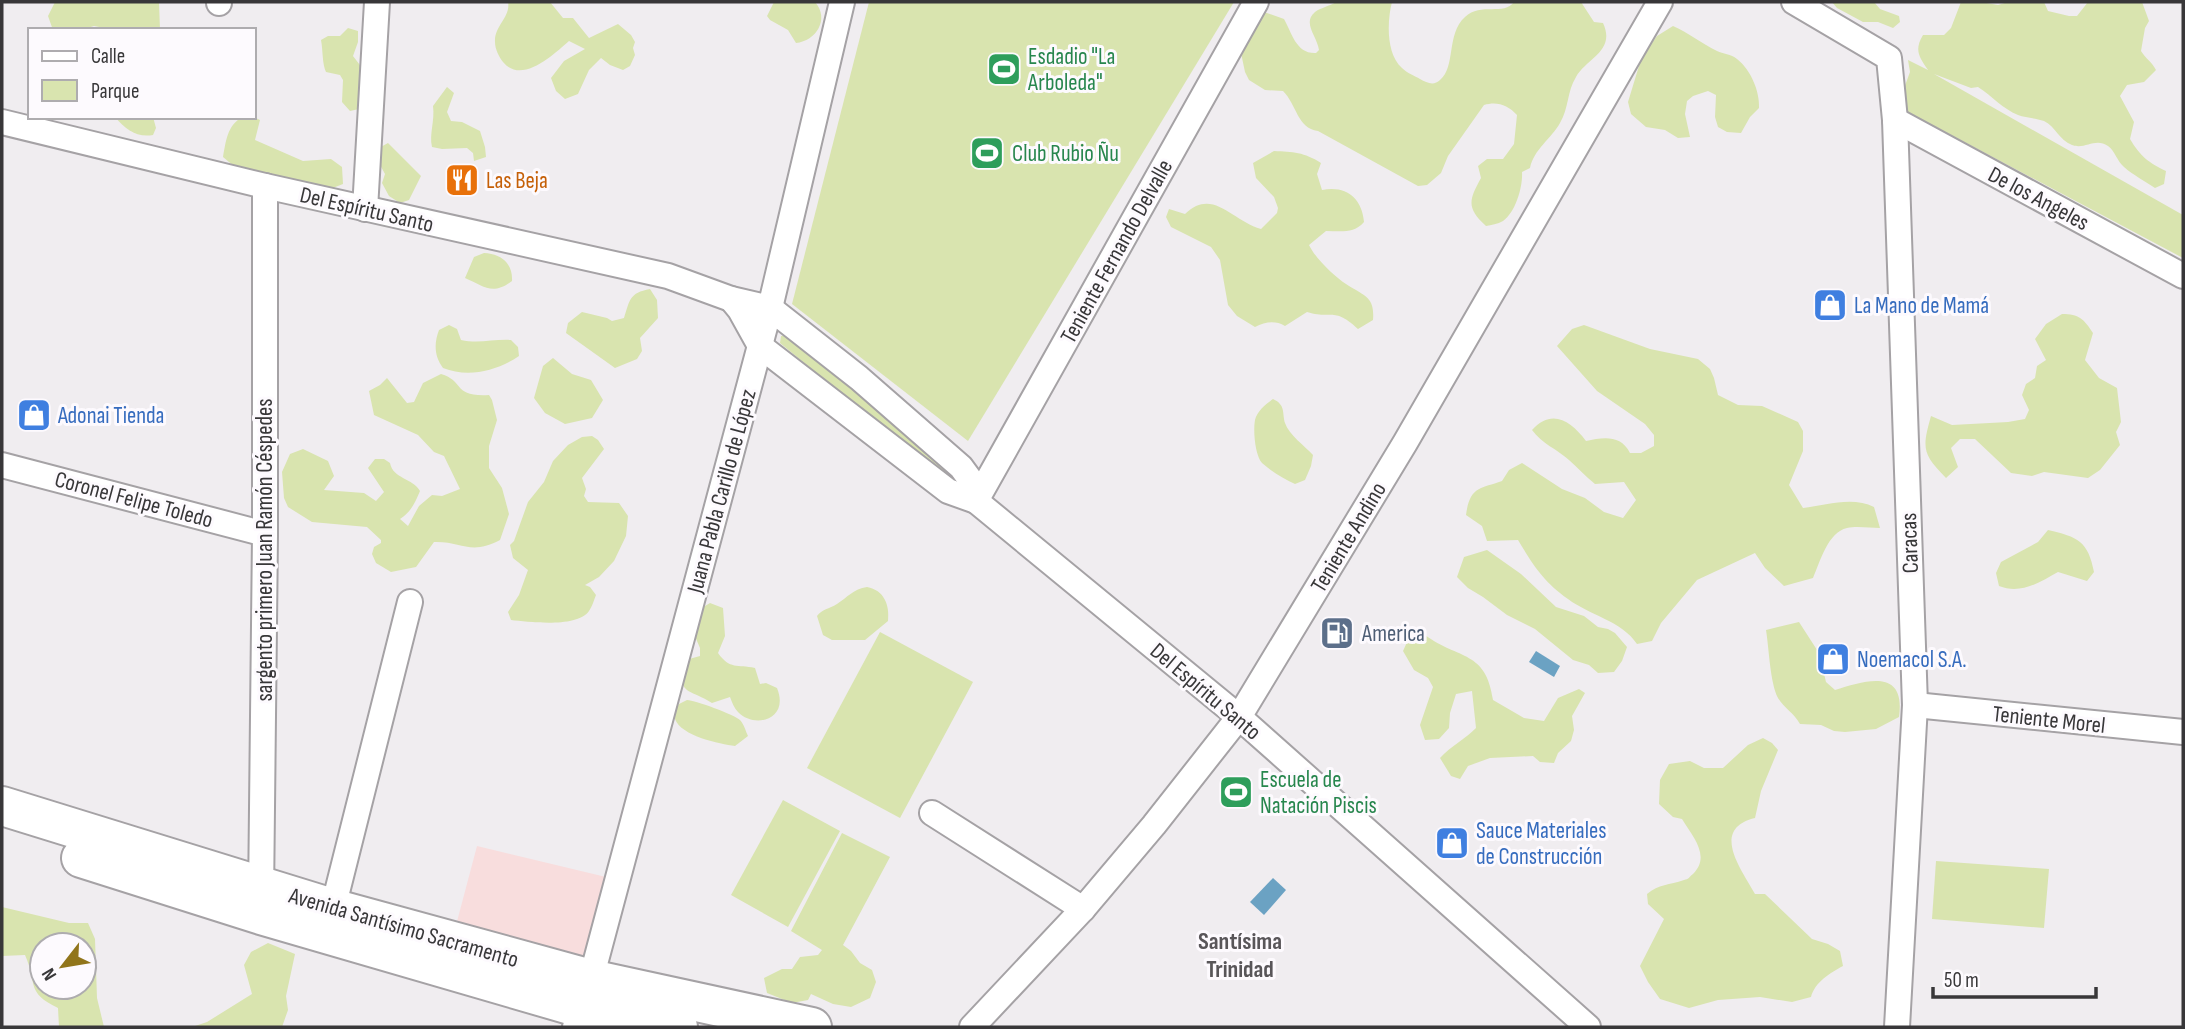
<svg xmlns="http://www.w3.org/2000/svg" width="2185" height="1029" font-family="'Sofia Sans Condensed',sans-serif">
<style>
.industrial{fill:#f8dddd}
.green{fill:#d9e4af;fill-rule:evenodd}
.water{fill:#6ba2c3}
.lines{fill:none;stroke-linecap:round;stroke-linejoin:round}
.minor-casing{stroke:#a5a2a5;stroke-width:28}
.primary-casing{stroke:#a5a2a5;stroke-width:42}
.minor{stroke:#fff;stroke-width:24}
.primary{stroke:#fff;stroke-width:38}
.labels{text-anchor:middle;stroke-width:6;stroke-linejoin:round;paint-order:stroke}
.leisure-label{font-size:23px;fill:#27864d;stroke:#fdfafe;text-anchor:start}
.food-label{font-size:23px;fill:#c56008;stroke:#fdfafe;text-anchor:start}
.street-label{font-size:23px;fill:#383739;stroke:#fdfafe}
.shop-label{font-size:23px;fill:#366cbe;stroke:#fdfafe;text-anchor:start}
.service-label{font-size:23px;fill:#4e5e75;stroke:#fdfafe;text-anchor:start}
.neighbourhood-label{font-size:24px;font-weight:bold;fill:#595659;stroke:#fdfafe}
</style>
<rect width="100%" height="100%" fill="#f0edf0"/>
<polygon class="industrial" points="477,846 606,877 586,960 455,929"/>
<g class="green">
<polygon points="55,2 159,2 160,30 115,30 94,26 81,30 53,30 48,16"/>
<path d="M508,2H550L563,18H573L589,38L618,24L631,35L635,42L633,48L635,55L630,66L623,70L610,65L601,58L589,70L578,94L565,99L556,91L551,78L564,61L585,49L569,41C554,54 522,85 503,62C499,57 495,49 495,42C494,26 511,17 508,2Z"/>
<path d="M774,2H815C830,19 816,41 796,43L788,30L770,20L767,16Z"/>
<polygon points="869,2 1234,2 968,441 792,304"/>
<path d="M1336,2H1392C1387,21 1386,54 1402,68C1407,73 1415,76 1420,79C1427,83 1434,86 1440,80C1456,67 1446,34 1465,17C1481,2 1504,16 1514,2H1581L1594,22L1603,23C1616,51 1587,58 1576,77C1567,91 1569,108 1560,123C1551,139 1534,149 1530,168L1522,172C1523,186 1516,212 1503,221C1498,224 1491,225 1486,226C1466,208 1469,200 1481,178L1478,166L1487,159H1503L1514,144L1517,115C1508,105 1497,101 1484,105L1448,156L1441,173L1427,185L1418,186L1318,131C1297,128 1297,105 1283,91L1265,90L1249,80L1245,72L1241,53L1264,12L1284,19C1292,33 1296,54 1316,53L1319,50C1317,36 1302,23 1315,12C1320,8 1330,6 1336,2Z"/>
<polygon points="1832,2 1874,2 1880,9 1899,16 1900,22 1893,28 1878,22 1863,22 1837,8"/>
<path d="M1961,2H1981L1998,5L2008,2H2044L2048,11L2069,16H2077L2088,2H2142L2149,21L2145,28L2141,51C2146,59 2152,62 2156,70L2144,82L2127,85L2120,96L2134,122L2130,139C2140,156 2149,163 2166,171L2164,184L2155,188C2145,181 2133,175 2124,167C2117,161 2115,151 2108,146C2095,137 2085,150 2072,145C2059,140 2056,127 2044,121C2036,118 2026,118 2018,115C2003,109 1992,96 1978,87L1971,88L1934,74L2183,215V258L1906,111L1903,91L1910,72L1908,60L1928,70C1919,57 1914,50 1923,35H1944L1951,28Z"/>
<path d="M1673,26C1689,33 1701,43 1717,51C1723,54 1731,54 1737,59C1751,70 1760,92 1759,108L1750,117L1741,133L1727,132L1718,127L1715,117L1716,95L1708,91L1693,96L1687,101L1685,114L1690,137L1678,138L1665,130L1646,127L1631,114L1628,102L1642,56L1657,36Z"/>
<path d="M348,28L358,31V42L353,56L369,77L359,109L350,111L342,102L343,80L340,75L326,72C322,64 323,50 321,40L328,36H340Z"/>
<path d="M447,87L454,93L447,112L451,121L462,122L480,131L485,147L486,157L474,161L473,153L467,148L442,149L432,147C429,134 435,121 433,106Z"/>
<path d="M115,117H153L156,128L153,135C137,138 125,129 115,117Z"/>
<path d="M242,117H254L260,120L255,140L303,161L331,159L342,167L343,184L325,191L235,167L223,157C226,141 227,126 242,117Z"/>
<polygon points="388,143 421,176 409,200 400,203 389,196 382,183 385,174 374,154 379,148"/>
<path d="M1274,151C1293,152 1304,152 1321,163L1317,174L1322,190C1346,185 1362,198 1364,222C1354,234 1340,231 1326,231L1309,245C1315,258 1334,276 1346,284C1364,296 1375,296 1373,320L1358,329C1333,306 1332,320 1307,312L1285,326C1275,320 1265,322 1255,327L1237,316L1228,305L1220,260L1211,247L1171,227L1166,217L1169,209L1185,214C1213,187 1232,221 1261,229L1277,213L1278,208L1274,197L1256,178L1253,163Z"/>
<path d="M484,253C501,254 513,263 512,281C492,296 484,286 465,278L474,257Z"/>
<path d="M650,289L657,300L658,318L640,338L642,351L637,359L615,368L566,333L568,323L582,312L607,318L612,321L624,318C630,300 629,293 650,289Z"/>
<path d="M2062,314C2079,314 2084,319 2093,333L2085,360L2099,378L2117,388L2121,422L2116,432L2120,445L2100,470L2088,478L2044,472L2032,476L2011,473L1975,439H1960L1951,448L1958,467L1946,478C1922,454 1922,448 1931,416L1952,425L2008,422L2025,419L2029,410L2022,395L2026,384L2035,378L2037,366L2046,360L2035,339L2046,324Z"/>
<path d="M449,325L457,329L461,340C478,344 494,339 511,340L518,347L519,356C497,371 468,378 443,368C434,356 434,343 439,330Z"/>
<path d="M1584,325L1650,349L1698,359L1710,369L1714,378L1718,395L1738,405L1762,406L1798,422L1803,431V451L1789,485L1803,508C1826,505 1853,496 1874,507L1880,528C1870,528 1857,526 1847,528C1828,532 1820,562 1813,578L1784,586L1765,568L1755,553L1697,580L1661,623L1652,641L1637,644C1622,621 1589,615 1568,599C1543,581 1533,565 1518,540L1487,541L1482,526L1466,515C1470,486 1480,489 1502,481L1509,470L1522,463L1562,489L1585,498L1604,512L1623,518L1636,500L1624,482L1595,484C1585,476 1578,468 1569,460C1557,449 1542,444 1532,430C1552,408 1571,421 1586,441C1604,437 1621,435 1630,453H1641L1654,446V435L1645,424L1597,391L1557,346L1572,329Z"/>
<polygon points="786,335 958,477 959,480 952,485 780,343 781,336"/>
<polygon points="553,358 572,374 591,380 603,400 592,418 565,424 545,413 534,398 543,366"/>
<path d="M441,374C465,381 452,397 489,395L492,400L497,420L489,446V468L502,488L509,514L500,540C470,556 462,541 434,542L416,567L391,572L376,563L372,554L374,547L381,543V540L367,527L312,522L288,507L284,498L282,472L290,454L303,449L328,461L334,476L324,490L364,493L376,501L384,492L368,468L375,459H384L390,463C393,479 413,478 420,491C415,503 411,512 400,519L408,526L419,506L432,495L442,496L460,489L444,456L434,452L418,435L374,415L369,391L380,385L387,378L407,403L414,402L423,383Z"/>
<path d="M1273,399C1286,405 1282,413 1285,423C1289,435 1305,446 1313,455L1311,466L1305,480L1295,484C1284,479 1272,472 1262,463C1255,455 1253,431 1255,420C1257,411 1266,404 1273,399Z"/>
<path d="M592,436L598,440L604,449L582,478L586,489L584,496L588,502L619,503L628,516L626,536L614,561L599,577L585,585L590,587L596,595C594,600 592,607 589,611C577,628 530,622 511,620L508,612L519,595L528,570L513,558L510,545L514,541L528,502L544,482L553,461L568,445L582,437Z"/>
<path d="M2048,530C2078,537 2088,541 2094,572L2087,581L2058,572C2040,582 2021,595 1999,586L1996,573L2001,562L2038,542Z"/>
<polygon points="1487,550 1521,574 1556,607 1584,616 1598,627 1608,629 1615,633 1627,647 1622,661 1614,672 1598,673 1589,665 1573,660 1535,629 1507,615 1483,597 1468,588 1457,577 1464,557"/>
<path d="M867,587C884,590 890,605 888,621L865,640H832L823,635L817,616C822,609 829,609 837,604C848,597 853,589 867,587Z"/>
<path d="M710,603L723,608L725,636L718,653C730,670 737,664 755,668L760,684L766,683L777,688C790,720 754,729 738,712C734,708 732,702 730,697L712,703C688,688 678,696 682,661L700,656V648L694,634L700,609Z"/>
<path d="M1799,622L1819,653L1826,682L1835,690C1865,681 1906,667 1899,717L1876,729L1845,732L1834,731L1821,725L1800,724C1794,713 1784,708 1778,698C1770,683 1769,648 1766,630Z"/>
<polygon points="880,632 973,682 900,818 807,768"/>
<path d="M1425,635C1459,660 1486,650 1493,700L1524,718L1544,721L1558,698L1579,689L1585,693L1572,716L1574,730L1571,741L1558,753L1554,763L1540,762L1533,756L1490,758L1468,766L1460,779L1451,776L1440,758C1451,746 1465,739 1476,728L1472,691L1456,694L1450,713L1449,728L1439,739L1425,740L1420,725L1433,687L1428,678L1414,670L1403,651L1408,640Z"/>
<path d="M687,700C695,700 735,715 740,720C744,724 746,732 748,736L735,746C720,744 681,736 675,719C672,714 677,708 679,704Z"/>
<path d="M1763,738L1772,743L1778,750L1761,791L1755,818C1710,829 1741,869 1755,894H1765L1812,939L1828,944L1840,951L1843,966C1830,973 1815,982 1811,997L1792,1002L1760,997L1718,1000L1689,1008L1660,999L1648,982L1640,966L1664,919L1648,904L1647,894C1659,884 1669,885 1684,880C1689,879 1688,878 1693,874C1711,856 1693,837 1682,819L1673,817L1659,804L1660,780L1669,764L1690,761L1704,768H1723L1748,745Z"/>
<polygon points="783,800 840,831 788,927 731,895"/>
<polygon points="842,833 890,857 843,945 851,951 860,963 872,970 876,982 870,998 851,1007 833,1004 811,994 808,1000 792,1003 767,993 764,978 782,969 792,969 800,957 818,955 822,950 791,931"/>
<polygon points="1936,861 2049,869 2044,928 1932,919"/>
<path d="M2,907L69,923H88L95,939L97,998L104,1027H59L58,1008C25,992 38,984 25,955L2,956ZM42,945H84V987H42Z"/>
<polygon points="268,943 295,954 286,996 288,1010 282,1027 192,1027 207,1022 252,994 244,965 251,952"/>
</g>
<g class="water">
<polygon points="1536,651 1560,666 1554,677 1529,662"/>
<polygon points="1273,878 1286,890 1264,915 1250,902"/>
</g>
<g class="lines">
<g class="minor-casing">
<g id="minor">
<polyline points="219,2 219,3"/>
<polyline points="1794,2 1889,58 1895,120 1915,705 1897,1027"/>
<polyline points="1895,120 2183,276"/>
<polyline points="2,122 265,186 668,276 731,299 770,308 859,378 961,467 972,482 976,501"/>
<polyline points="365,209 377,2"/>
<polyline points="731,299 740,310 760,346 948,491 976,501 1239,717 1588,1027"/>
<polyline points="2,465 265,534"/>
<polyline points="976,501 1256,2"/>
<polyline points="1915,705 2183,732"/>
<polyline points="932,813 1083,909"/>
<polyline points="261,899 265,534 265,186"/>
<polyline points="330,920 410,602"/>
<polyline points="575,1027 591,979 770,308 842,2"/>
<polyline points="972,1027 1083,909 1154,825 1239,717 1405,443 1660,2"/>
</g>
</g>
<g class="primary-casing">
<g id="primary">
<polyline points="2,806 332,908 591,979 812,1027"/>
<polyline points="81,858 261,915 584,1009 678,1027"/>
</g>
</g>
<use href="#minor" class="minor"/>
<use href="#primary" class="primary"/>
</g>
<defs>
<g id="stadium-square" transform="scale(1.75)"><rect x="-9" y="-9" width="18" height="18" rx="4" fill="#2e9e5b" stroke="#fdfafe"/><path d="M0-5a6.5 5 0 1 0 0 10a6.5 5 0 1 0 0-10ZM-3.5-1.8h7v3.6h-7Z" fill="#fff"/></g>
<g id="restaurant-square" transform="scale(1.75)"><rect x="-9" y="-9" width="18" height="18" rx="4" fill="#e8710a" stroke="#fdfafe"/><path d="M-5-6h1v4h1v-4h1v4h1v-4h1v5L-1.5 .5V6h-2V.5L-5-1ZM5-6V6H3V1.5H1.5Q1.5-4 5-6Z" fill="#fff"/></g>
<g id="shop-square" transform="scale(1.75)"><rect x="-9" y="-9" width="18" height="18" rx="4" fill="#3f7fe0" stroke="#fdfafe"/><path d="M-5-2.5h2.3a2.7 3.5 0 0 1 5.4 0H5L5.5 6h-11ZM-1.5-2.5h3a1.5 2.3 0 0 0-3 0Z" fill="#fff"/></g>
<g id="fuel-square" transform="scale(1.75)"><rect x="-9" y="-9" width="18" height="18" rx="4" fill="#5c6f8a" stroke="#fdfafe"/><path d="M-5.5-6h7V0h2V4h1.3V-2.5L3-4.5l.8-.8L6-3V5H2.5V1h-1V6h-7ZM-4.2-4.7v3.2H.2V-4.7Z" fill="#fff"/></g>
</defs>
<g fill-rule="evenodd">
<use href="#stadium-square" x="1004" y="69"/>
<use href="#stadium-square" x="987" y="153"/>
<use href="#restaurant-square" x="462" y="180"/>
<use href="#shop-square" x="1830" y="305"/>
<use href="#shop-square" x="34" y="415"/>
<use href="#fuel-square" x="1337" y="633"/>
<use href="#shop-square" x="1833" y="659"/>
<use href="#stadium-square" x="1236" y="792"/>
<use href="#shop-square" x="1452" y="843"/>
</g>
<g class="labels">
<g class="leisure-label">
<text x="1028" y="64">Esdadio "La<tspan x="1028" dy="26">Arboleda"</tspan></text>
<text x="1012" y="161">Club Rubio Ñu</text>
<text x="1260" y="787">Escuela de<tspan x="1260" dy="26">Natación Piscis</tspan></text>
</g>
<g class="food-label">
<text x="486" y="188">Las Beja</text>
</g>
<g class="street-label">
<text transform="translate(2039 198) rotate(28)" y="8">De los Angeles</text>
<text transform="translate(367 209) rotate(13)" y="8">Del Espíritu Santo</text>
<text transform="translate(1116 251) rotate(-61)" y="8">Teniente Fernando Delvalle</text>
<text transform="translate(721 491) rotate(-75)" y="8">Juana Pabla Carillo de López</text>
<text transform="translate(134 499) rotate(15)" y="8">Coronel Felipe Toledo</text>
<text transform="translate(1348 537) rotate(-59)" y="8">Teniente Andino</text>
<text transform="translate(1909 543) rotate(-92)" y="8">Caracas</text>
<text transform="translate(264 550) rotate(-90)" y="8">sargento primero Juan Ramón Céspedes</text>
<text transform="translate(1206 691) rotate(40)" y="8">Del Espíritu Santo</text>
<text transform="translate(2049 719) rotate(6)" y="8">Teniente Morel</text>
<text transform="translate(404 927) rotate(16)" y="8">Avenida Santísimo Sacramento</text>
</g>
<g class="shop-label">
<text x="1854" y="313">La Mano de Mamá</text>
<text x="58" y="423">Adonai Tienda</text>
<text x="1857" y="667">Noemacol S.A.</text>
<text x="1476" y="838">Sauce Materiales<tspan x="1476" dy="26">de Construcción</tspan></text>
</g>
<g class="service-label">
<text x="1362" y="641">America</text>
</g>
<g class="neighbourhood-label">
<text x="1240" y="949">Santísima<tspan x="1240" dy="28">Trinidad</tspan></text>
</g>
</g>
<rect width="2185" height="1029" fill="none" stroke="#383739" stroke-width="7"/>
<rect x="28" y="28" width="228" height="91" fill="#fdfafe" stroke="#aeacaf" stroke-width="2"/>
<rect x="42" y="51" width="35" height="10" fill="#ffffff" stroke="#aeacaf" stroke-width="2"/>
<text x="91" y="63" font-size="21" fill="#383739">Calle</text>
<rect x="42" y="80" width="35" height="21" fill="#d9e4af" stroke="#aeacaf" stroke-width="2"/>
<text x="91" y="98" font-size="21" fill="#383739">Parque</text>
<g transform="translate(63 966) rotate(239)"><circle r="33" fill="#fdfafe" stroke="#aeacaf" stroke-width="2"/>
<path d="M0-5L12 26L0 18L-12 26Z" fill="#91751b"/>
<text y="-10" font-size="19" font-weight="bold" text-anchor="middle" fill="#383739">N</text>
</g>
<path d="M1933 987v10h163v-10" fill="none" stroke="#383739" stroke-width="3.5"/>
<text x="1944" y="987" font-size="21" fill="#383739" stroke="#fdfafe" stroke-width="5" paint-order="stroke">50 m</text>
</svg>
